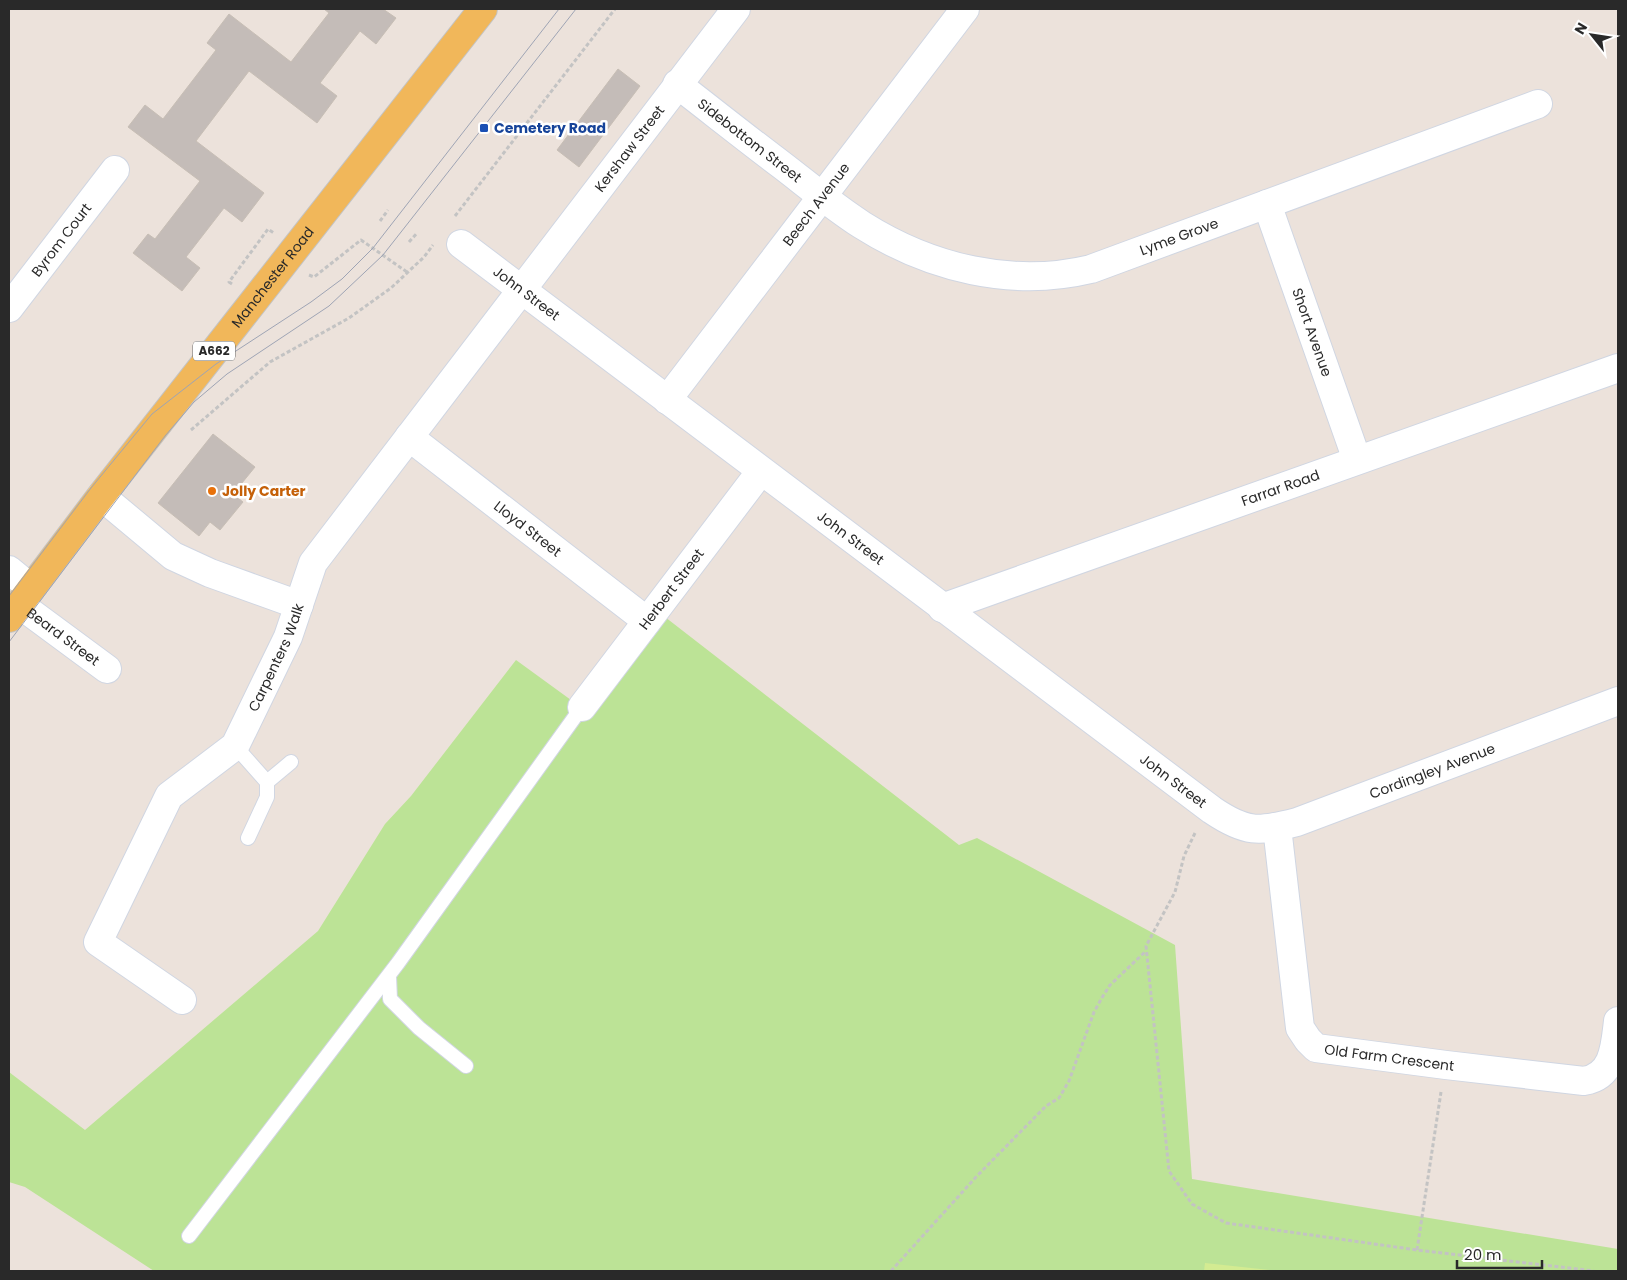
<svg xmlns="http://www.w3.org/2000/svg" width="1627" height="1280" font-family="Poppins,sans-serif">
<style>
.green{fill:#bce396}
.pitch{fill:#d3eb92}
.building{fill:#c4bcb8;stroke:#c7beb5}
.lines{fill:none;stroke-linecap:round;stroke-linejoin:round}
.service-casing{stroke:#d0d6e2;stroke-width:16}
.minor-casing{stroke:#d0d6e2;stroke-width:30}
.primary-casing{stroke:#c3c3c3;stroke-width:30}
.path{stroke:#c3c3c3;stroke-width:3;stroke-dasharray:4 2.5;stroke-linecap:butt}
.service{stroke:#fff;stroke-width:14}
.minor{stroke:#fff;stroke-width:28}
.primary{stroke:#f1b75a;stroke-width:28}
.tram{stroke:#9ea4b4;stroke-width:1}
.transit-dot{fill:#1a4fb4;stroke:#fff;stroke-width:2}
.food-dot{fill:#e8710a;stroke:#fff;stroke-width:2}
.labels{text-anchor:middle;stroke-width:5;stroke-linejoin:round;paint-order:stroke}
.shield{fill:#fff;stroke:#696969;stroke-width:1}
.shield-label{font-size:12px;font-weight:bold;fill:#292929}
.transit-label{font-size:14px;font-weight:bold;fill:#164399;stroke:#fff;text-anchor:start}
.street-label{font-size:14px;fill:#292929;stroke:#fff}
.food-label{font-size:14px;font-weight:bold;fill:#c56008;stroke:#fff;text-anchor:start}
</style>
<rect width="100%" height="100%" fill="#ece2db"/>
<polygon class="green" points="665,617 959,845 977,838 1175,945 1192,1179 1618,1249 1618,1271 154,1271 25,1187 9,1182 9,1072 85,1130 318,931 385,824 411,796 516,660 593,716"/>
<polygon class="pitch" points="1205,1263 1279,1271 1204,1271"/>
<g class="building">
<polygon points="324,9 383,9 396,18 376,44 360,31 320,83 337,96 317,123 249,71 196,141 264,193 242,222 224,208 186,257 200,268 182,291 133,253 148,234 155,239 200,181 128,127 145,105 163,119 216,50 207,43 229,14 291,62 329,13"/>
<polygon points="618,69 640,86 579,167 557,150"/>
<polygon points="213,434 255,467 233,494 243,502 220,530 210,522 199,536 158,503"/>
</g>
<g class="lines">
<g class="service-casing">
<g id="service">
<polyline points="235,746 267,782 267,797 248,838"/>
<polyline points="267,782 291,762"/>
<polyline points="389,976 390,999 419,1028 466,1066"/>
<polyline points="189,1236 398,963 582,707"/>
</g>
</g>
<g class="minor-casing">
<g id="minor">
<path id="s1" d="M677,84C712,111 747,139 783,166C809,186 834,207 862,225C930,268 1012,288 1091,269L1538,104"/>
<path id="s2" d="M1267,204L1357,460"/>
<path id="s3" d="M461,244L1212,810C1246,833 1258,832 1297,822L1618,701"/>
<path id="s4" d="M9,308L115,170"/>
<path id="s5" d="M667,400L965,9"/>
<path id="s6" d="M409,437L647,621"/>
<polyline points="101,496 173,556 210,573 299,605"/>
<polyline points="9,570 31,588"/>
<path id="s7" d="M19,604L107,669"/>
<path id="s8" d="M942,608L1618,368"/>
<path id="s9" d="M582,707L761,471"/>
<path id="s10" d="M1277,827L1300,1028L1308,1040L1316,1048L1446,1065L1584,1081C1614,1076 1615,1046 1618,1021"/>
<path id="s11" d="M182,1000L98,942L169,796L235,746L288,637L313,563L736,9"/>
</g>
</g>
<g class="primary-casing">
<g id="primary">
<path id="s12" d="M9,618L101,496L483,9"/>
</g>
</g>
<g class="path">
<polyline points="455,216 615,9"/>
<polyline points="380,221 388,210"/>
<polyline points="409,242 417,233"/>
<polyline points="309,275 314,277 361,240 407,272"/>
<polyline points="232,284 229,282 268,229 274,233"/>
<polyline points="191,430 270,362 349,318 391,288 424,257 433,245"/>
<polyline points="1195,833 1184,856 1175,892 1146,946 1169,1171 1192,1204 1226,1223 1417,1250 1594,1271"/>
<polyline points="1417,1250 1441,1092"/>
<polyline points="891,1271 976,1177 1046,1106 1059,1098 1069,1081 1094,1012 1103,996 1110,985 1146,951"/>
</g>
<use href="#service" class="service"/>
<use href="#minor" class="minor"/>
<use href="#primary" class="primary"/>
<g class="tram">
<polyline points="9,596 91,488 152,414 216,364 311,302 342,279 373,248 559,9"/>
<polyline points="9,642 165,436 194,402 227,374 329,306 383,255 576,9"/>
</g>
</g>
<rect class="transit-dot" x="479" y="123" width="10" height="10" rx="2.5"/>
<circle class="food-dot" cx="212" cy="491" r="5"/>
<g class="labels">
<rect class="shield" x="193" y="341.5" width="42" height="19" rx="4"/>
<g class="shield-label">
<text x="214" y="355">A662</text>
</g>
<g class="transit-label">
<text x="494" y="133">Cemetery Road</text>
</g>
<g class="street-label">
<text dy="5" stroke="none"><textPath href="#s1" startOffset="92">Sidebottom Street</textPath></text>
<text dy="5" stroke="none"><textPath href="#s11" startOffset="1068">Kershaw Street</textPath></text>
<text dy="5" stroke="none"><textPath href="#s5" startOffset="246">Beech Avenue</textPath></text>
<text dy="5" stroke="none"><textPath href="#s1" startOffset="566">Lyme Grove</textPath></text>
<text dy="5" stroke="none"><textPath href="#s4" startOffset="86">Byrom Court</textPath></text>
<text dy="5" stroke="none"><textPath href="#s12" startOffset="431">Manchester Road</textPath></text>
<text dy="5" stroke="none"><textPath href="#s3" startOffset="82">John Street</textPath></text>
<text dy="5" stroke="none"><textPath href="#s2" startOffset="136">Short Avenue</textPath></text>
<text dy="5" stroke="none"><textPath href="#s8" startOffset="359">Farrar Road</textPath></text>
<text dy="5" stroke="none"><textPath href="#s6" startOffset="150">Lloyd Street</textPath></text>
<text dy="5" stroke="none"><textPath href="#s3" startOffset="488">John Street</textPath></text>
<text dy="5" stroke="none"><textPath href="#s9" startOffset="148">Herbert Street</textPath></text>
<text dy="5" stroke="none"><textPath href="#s7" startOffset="55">Beard Street</textPath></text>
<text dy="5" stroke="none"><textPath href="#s11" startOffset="445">Carpenters Walk</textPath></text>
<text dy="5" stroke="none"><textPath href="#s3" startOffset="1175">Cordingley Avenue</textPath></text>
<text dy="5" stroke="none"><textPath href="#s3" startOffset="892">John Street</textPath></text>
<text dy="5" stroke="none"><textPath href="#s10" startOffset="302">Old Farm Crescent</textPath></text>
</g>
<g class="food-label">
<text x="222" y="496">Jolly Carter</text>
</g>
</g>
<rect width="1627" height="1280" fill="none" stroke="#292929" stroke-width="20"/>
<g transform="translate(1592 35) rotate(300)" stroke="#ffffff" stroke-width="4" paint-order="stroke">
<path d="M0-4L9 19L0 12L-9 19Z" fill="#292929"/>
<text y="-8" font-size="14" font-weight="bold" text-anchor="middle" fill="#292929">N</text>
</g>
<path d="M1457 1260v8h85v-8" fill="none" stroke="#292929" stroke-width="2.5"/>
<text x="1464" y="1260" font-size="15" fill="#292929" stroke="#ffffff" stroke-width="4" paint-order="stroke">20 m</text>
</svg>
